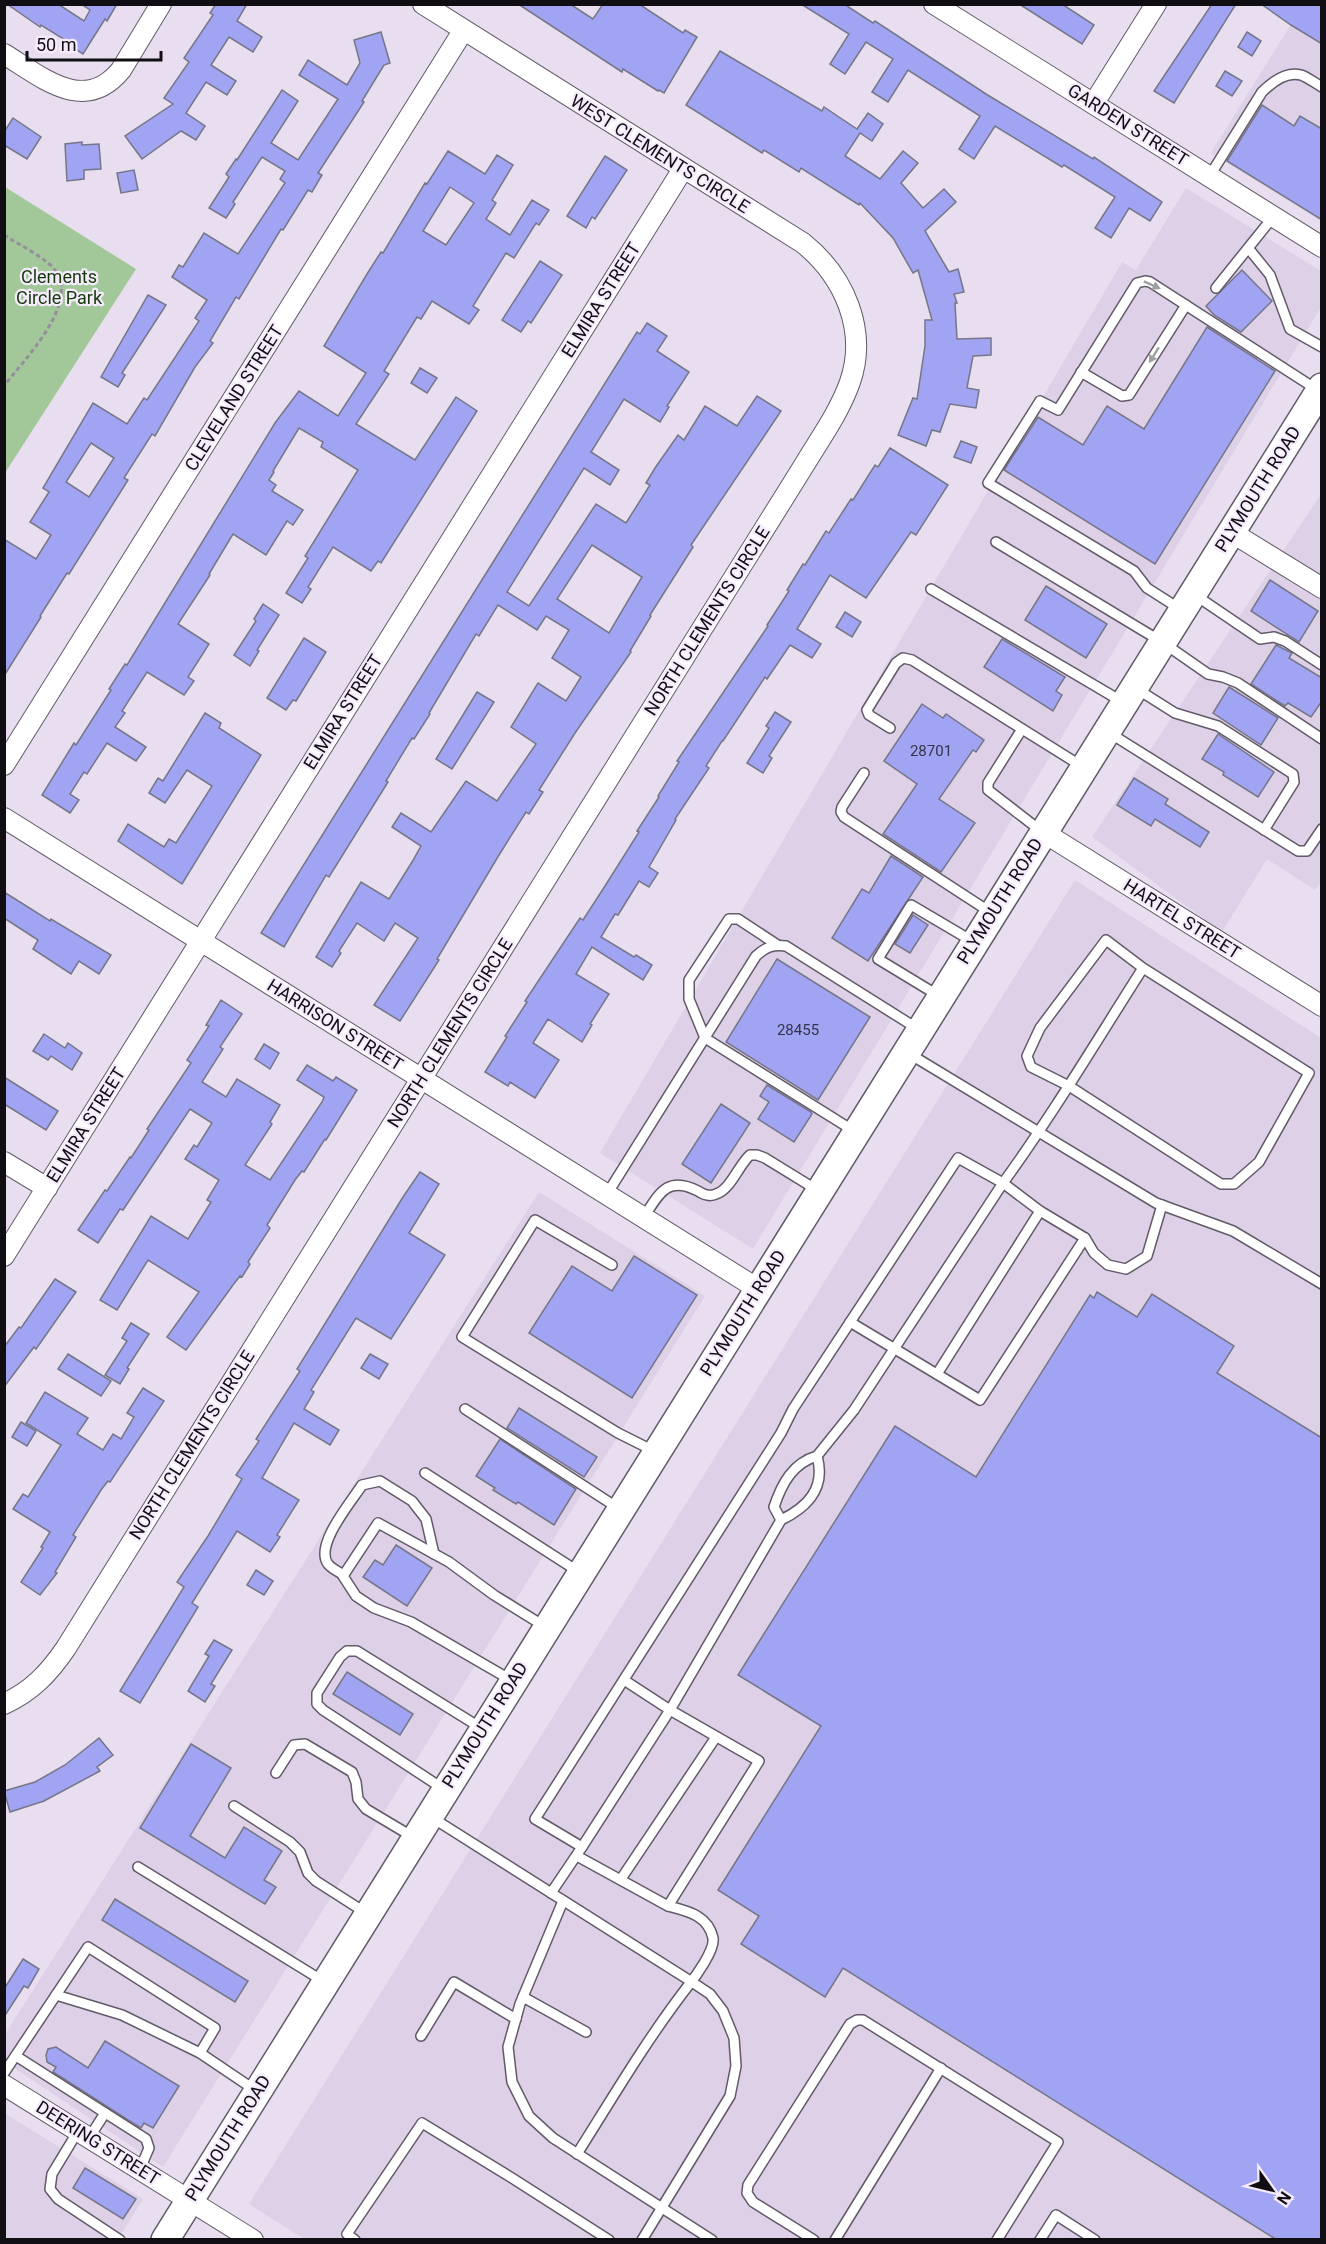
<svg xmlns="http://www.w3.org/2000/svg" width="1326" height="2244" font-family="Roboto,sans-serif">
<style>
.built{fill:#ded0e7}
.green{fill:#a2c899}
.building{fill:#a0a4f3;stroke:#757687;stroke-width:1.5;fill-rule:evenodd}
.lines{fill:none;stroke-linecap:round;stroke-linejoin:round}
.lane-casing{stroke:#625a68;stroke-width:12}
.street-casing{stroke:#625a68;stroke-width:22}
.secondary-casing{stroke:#625a68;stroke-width:30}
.path{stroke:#968e9b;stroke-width:3;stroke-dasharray:4.5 3;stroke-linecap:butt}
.lane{stroke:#fff;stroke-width:9}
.street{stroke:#fff;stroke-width:20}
.secondary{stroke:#fff;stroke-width:27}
.oneway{fill:#a09fa1}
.labels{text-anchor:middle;stroke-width:4.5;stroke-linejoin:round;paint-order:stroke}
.number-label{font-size:15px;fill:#35344b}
.street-label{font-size:18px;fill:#110e13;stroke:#f5ebfc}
.park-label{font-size:18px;fill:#143a09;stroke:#f5ebfc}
</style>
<rect width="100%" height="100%" fill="#e8deef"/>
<g class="built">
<polygon points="1303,5 1321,5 1321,221 1211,153"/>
<polygon points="1186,188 1321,271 1321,307 753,1249 600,1153 1122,262 1136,270"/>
<polygon points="1321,494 1322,880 1315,890 1267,859 1222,932 1092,837"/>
<polygon points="1075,880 1321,1038 1321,2239 306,2240 249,2204"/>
<polygon points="539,1192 705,1296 163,2167 5,2062 4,2036"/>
<polygon points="4,2113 143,2199 118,2239 5,2239"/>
</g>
<polygon class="green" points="5,187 136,269 5,473"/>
<g class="building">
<polygon points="7,4 58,4 84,21 90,10 81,4 117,4 107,21 105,19 83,54 69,45 70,43 41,25 40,27"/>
<polygon points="216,4 247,4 237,21 262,37 253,52 229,37 211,65 236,81 227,95 206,82 186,113 205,126 196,140 181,131 142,159 125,136 173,104 164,98 189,62 184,58 213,15 210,13"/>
<polygon points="518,4 570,4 593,19 603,4 639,4 683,33 685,30 697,37 664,93 659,90 658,91 623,69 622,72"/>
<polygon points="801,4 844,4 873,23 875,21 986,94 1093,159 1094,157 1162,202 1150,221 1129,208 1111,238 1095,228 1115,197 1064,165 1062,167 995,126 974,159 959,149 980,116 908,70 888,102 872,92 893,59 866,42 845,74 830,64 849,34"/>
<polygon points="1019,4 1062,4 1094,25 1082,44"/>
<polygon points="1212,4 1236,4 1174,103 1154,91"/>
<polygon points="1261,4 1322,4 1322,44 1291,25"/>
<path d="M381,32L390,63L384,65L362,101L364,102L318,173L322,175L312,192L308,190L283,230L281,229L239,299L236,297L210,341L213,343L195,367L155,436L152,434L124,478L128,480L69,574L67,573L40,616L41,617L4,676V539L36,559L51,535L30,522L49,492L43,488L93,403L127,424L144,398L147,400L199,321L195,318L207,300L172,277L179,265L183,267L204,233L238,254L285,183L280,179L285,171L262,157L233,202L235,204L226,218L209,208L229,177L226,174L236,159L237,160L282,90L298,101L271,143L298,160L338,99L299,75L308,60L347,85L360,63L354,40ZM91,443L114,458L89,497L66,482Z"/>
<polygon points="1247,32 1261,41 1252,56 1238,47"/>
<polygon points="720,51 822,111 824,107 857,129 868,113 883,124 872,141 860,133 845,156 880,179 903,151 918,163 901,183 923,208 944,189 956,202 925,231 949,272 958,269 964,292 954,294 957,303 955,303 957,339 991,338 991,355 973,356 967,388 979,390 976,408 950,404 940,432 932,430 926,446 898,435 913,398 917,399 925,346 925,320 932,320 918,270 913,273 893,238 860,203 859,205 801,168 799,172 764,150 762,153 686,105"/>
<polygon points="1225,71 1242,81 1232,96 1216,86"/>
<polygon points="1262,105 1294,126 1300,116 1322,129 1322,220 1227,161"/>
<polygon points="13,118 41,137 27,159 4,145 4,132"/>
<polygon points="82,142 82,145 99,144 101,169 84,170 84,179 67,181 65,144"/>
<path d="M448,151L485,174L497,155L513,165L492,200L496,203L486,219L510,235L532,200L549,210L539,225L536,223L514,258L506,253L473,306L479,310L469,324L432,301L421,319L417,317L384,371L389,374L356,424L415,460L456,397L477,411L381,563L378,561L371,571L333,547L308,587L311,589L302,603L286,593L308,558L305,556L358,470L321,447L323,442L299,428L273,471L274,472L269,480L276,485L272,491L303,510L293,525L287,521L266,555L233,534L209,574L210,575L178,624L209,644L188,677L194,681L184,695L147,672L122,711L125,713L115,727L146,747L136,761L107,743L87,774L84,772L70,794L79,800L70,813L42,795L74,743L76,745L111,690L109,689L125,664L127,665L275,423L299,391L338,416L366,373L324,346L367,274L381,252L383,253L425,183L427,184ZM450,187L474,203L446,245L423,231Z"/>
<polygon points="605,156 627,170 595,219 592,217 586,228 567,216"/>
<polygon points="134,170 138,190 121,193 117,173"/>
<polygon points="540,261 562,275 531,323 528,321 521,332 502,320"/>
<polygon points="1242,270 1272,301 1241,332 1214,315 1206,306"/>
<polygon points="148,295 166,305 122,373 125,375 118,387 101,377"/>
<path d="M647,323L667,336L657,351L689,372L667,406L669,407L660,422L624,399L591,452L619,470L610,485L584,468L507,592L529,606L596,504L626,523L650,485L646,483L655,468L678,435L684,440L705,406L737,426L757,396L781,411L691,545L693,547L650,615L651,616L630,651L631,652L575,733L539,790L543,792L529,814L526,812L499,855L437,959L439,960L400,1021L374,1005L418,938L395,923L384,941L357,923L339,951L341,953L332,967L316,957L361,882L389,899L412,862L421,846L392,827L401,813L431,832L466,781L497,801L536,744L511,727L538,683L566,701L581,677L552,658L569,630L546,616L537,630L498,605L479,636L476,634L429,713L430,714L414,739L412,738L386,781L388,782L329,877L326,875L284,947L261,933L637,332L640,334ZM592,545L642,577L609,633L557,599Z"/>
<polygon points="1207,327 1275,371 1155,564 1004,470 1038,417 1083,445 1107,406 1144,429"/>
<polygon points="420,368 437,378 427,393 411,383"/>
<polygon points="961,441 977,447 971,463 954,457"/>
<polygon points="890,448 948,485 916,535 911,532 866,598 830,575 797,629 821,644 812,658 790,645 767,679 765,677 723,741 722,741 706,766 709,768 675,819 676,820 649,867 658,873 649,887 639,881 618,915 615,914 601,937 634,957 636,955 652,965 643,980 592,947 576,974 609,994 590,1024 592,1025 582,1042 548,1019 533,1043 559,1060 535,1098 510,1082 508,1086 485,1072 507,1037 505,1036 527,1002 525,1001 580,918 583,920 605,886 639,832 637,831 659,797 658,796 679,762 677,761 768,626 767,625 789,591 787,590 803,564 805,565 826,531 829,533 851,499 853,500 875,465 878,467"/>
<polygon points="1270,580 1318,611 1299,642 1251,611"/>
<polygon points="1046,586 1107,624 1086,658 1025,620"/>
<polygon points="263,604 279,615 257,650 259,651 250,666 234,655 256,621 254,619"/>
<polygon points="845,612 861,622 852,637 836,627"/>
<polygon points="304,638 326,652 296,701 293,700 286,710 267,698"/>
<polygon points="1002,639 1065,677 1056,691 1062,695 1053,711 984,667"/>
<polygon points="1276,645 1292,653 1289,658 1322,678 1322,701 1311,717 1288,703 1285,706 1251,684"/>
<polygon points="1229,687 1278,718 1261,745 1213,713"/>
<polygon points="477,692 494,702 452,769 436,759"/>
<polygon points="922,704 943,718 946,714 984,740 976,752 973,750 939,799 975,823 941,872 883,834 917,784 884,761"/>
<polygon points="775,712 791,722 769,756 772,758 763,773 747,763 769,728 766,726"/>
<polygon points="205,713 221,723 219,728 261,755 182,884 118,841 128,824 164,847 169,839 176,843 212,786 187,770 165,803 149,793 158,778 163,781"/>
<polygon points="1218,734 1274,772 1258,797 1223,775 1224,772 1202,759"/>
<polygon points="1134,778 1168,799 1165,804 1209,832 1200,847 1155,819 1151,826 1117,805"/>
<polygon points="891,856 923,877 868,961 832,938 862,889 869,893"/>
<polygon points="4,892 50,921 51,919 111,955 99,974 79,961 71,974 33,949 38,940 4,918"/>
<polygon points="913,915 928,925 910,953 895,944"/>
<polygon points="777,959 870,1017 818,1100 726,1042"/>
<polygon points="221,1000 242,1014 220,1047 223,1049 202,1082 226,1097 237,1079 280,1105 270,1122 272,1124 245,1165 270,1180 322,1102 324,1097 297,1080 307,1065 333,1081 336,1077 357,1090 326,1140 325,1139 304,1172 302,1171 295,1180 267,1225 270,1228 248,1262 250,1264 242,1277 240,1276 233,1285 186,1350 167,1337 199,1292 148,1260 117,1310 100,1300 151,1216 188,1239 211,1202 207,1200 219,1180 185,1159 194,1145 197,1147 212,1123 190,1109 123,1210 120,1209 98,1243 78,1230 105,1190 107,1191 130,1157 131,1158 149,1130 147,1129 191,1063 187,1060 209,1026 206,1025"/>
<polygon points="44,1034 65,1048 68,1043 82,1053 72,1070 51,1056 48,1060 33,1051"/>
<polygon points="264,1044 279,1053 270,1069 255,1059"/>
<polygon points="4,1077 58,1111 46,1130 4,1104"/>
<polygon points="767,1085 811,1112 812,1114 794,1142 758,1119 769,1102 760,1096"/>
<polygon points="721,1104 750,1123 711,1183 682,1164"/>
<polygon points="420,1172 439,1184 409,1233 445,1255 391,1339 356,1318 311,1390 314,1392 304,1409 339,1430 330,1445 294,1423 262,1478 299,1500 277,1535 280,1537 270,1552 237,1531 192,1603 198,1607 140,1703 120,1691 184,1587 177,1582 208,1536 242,1479 236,1475 259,1441 256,1439 300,1371 297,1369 403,1197"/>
<polygon points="634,1256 697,1295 632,1398 529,1333 572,1266 612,1291"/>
<polygon points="55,1279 76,1292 36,1349 34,1347 4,1387 4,1347 19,1327 21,1328"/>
<polygon points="1097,1292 1137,1317 1152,1294 1234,1346 1217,1373 1322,1438 1322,2240 1277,2240 843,1968 825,1997 741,1944 759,1916 718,1890 821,1726 738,1675 895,1426 976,1477 1090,1295 1094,1298"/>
<polygon points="131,1323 149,1334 127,1368 129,1369 120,1384 105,1375 127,1341 122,1338"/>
<polygon points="68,1354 111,1381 101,1396 58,1369"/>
<polygon points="370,1354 388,1364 379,1379 361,1368"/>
<polygon points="143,1388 164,1401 110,1482 108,1481 101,1490 73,1535 76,1537 55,1572 57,1573 40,1595 21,1582 43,1548 41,1547 50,1532 13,1509 23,1494 28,1497 61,1445 26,1423 45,1392 88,1418 77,1434 103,1450 113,1434 121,1439 134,1417 127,1413"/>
<polygon points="519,1408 597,1457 584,1477 507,1428"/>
<polygon points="21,1422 36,1431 27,1446 12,1437"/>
<polygon points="500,1439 576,1489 554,1525 518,1502 516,1504 493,1490 495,1488 476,1476"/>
<polygon points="396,1545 432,1568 407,1606 363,1577 375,1560 383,1565"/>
<polygon points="256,1570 273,1581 264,1595 247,1585"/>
<polygon points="214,1640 232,1650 211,1684 215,1686 205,1702 188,1691 209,1656 205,1654"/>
<polygon points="347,1672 413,1714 400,1735 333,1694"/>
<polygon points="99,1738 113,1755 97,1767 100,1771 44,1801 10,1812 4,1791 35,1782 65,1765"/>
<polygon points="191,1744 231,1768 190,1836 225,1858 244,1827 282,1851 264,1880 276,1887 265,1904 140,1828"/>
<polygon points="115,1899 248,1981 235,2002 102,1920"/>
<polygon points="23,1959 39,1969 28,1988 24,1986 4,2017 4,1989"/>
<polygon points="105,2041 179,2086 153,2128 144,2123 141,2128 128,2120 53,2072 56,2067 47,2062 46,2055 48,2049 56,2047 88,2068"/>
<polygon points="85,2168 136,2199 123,2219 73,2188"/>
</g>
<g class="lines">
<g class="lane-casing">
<g id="lane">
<path d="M1209,177L1262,92C1271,83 1286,71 1301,75C1307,77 1315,83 1322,87"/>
<polyline points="1249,249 1270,275 1290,329 1322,347"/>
<polyline points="1216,288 1273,217"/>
<polyline points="1081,372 1122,396 1129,395 1186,305"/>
<polyline points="996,542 1162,642 1208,674 1223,677 1238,683 1322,739"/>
<polyline points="931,589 1121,701"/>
<polyline points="1195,595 1260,639 1274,637 1285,641 1322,665"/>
<polyline points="1180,609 1147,588 1134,571 988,483 1040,401 1058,410 1137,283 1145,281 1150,282 1316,389"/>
<polyline points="1137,689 1175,713 1218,726 1293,774 1294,782 1264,830"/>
<polyline points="890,728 869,715 867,710 896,663 903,658 912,660 1083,767"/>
<polyline points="1022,729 988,783 988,790 1041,831"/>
<polyline points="1108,732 1298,851 1307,851 1322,829"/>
<polyline points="864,773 842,807 841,812 844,817 990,912"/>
<polyline points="776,944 738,919 729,919 689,980 689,999 705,1038 854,1131"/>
<polyline points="939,996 878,959 911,905 972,941"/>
<polyline points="908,1053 1156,1203 1233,1231 1322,1284"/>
<path d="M607,1194L756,956C766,947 773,944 786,946L918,1029"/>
<path d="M644,1217C659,1194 667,1175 698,1191C704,1195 710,1197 716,1194C731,1189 738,1166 750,1155H757L765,1158L817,1190"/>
<polyline points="612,1265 535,1220 462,1337 618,1433 654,1451"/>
<polyline points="850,1322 980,1400 1085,1238"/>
<polyline points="937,1374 1040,1211"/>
<polyline points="465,1409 618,1508"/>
<polyline points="817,1456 854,1410 1003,1183 1040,1211 1085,1238 1094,1253 1108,1265 1126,1269 1147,1256 1162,1205"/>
<polyline points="425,1473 579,1572"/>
<path d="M344,1575C339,1572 332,1569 328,1564C314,1545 352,1501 362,1485L380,1481L412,1501L426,1519L434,1554"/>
<polyline points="511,1680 411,1622 374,1608 356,1596 343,1576 378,1523 449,1562 494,1595 544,1626"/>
<polyline points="276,1773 294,1745 305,1744 352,1772 356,1782 358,1799 366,1809 413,1837"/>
<polyline points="442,1788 323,1710 317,1704 317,1693 340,1657 347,1651 357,1651 481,1728"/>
<polyline points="234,1806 290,1842 300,1852 308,1873 316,1881 366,1913"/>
<polyline points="431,1817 692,1982 710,1994 723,2011 734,2038 736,2066 730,2096 642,2240"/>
<path d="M582,1847L670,1710L781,1520L774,1507C782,1483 793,1463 817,1456C826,1488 808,1507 781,1520"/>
<polyline points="577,1856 668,1906 759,1761 670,1710 624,1680"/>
<polyline points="138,1867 323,1981"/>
<polyline points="621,1879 716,1737"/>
<path d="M551,1893L582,1847L535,1819L781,1433L793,1409L958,1158L1003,1183C1053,1114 1097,1040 1143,968L1309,1073L1259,1162L1234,1184H1221L1069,1086L1031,1067L1027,1056L1040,1028L1106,940L1143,968"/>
<polyline points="563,1901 520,2004 508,2047 512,2082 529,2116 553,2138 712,2240"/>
<polyline points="56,1995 122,2015 200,2053"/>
<polyline points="523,1997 586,2032"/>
<polyline points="421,2036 454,1982 516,2019"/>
<polyline points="16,2056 146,2139 149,2148 140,2169"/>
<polyline points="4,2073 88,1947 215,2028 200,2053 255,2090"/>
<polyline points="78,2131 52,2174 50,2189 58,2199 120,2240"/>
<polyline points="89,2138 105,2113"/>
<path d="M577,2154C613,2097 647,2039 688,1986C696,1976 715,1950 713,1938C708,1915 687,1911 668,1906"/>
<polyline points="355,2240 347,2234 422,2123 512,2178 609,2240"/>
<polyline points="814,2240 753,2202 747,2193 748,2185 850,2024 857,2020 863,2020 1058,2142 997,2240"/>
<polyline points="835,2240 941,2068"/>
<polyline points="1040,2240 1056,2215 1095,2240"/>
</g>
</g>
<g class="street-casing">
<g id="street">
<polyline points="934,4 1322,247"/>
<path d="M4,54C42,77 84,115 121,70L161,4"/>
<polyline points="1094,103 1156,4"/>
<polyline points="1231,532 1322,588"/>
<polyline points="4,765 463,31"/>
<polyline points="4,818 758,1289"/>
<polyline points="1043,832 1322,1006"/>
<polyline points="4,1162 47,1188"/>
<polyline points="4,1256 683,169"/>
<path d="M4,1704C32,1691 49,1673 66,1648L803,467C819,440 839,413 850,382C868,330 844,276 803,243L423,4"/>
<polyline points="4,2085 253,2240"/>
</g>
</g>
<g class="secondary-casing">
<polyline id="secondary" points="165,2240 1322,387"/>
</g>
<path class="path" d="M4,235C19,245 49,259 57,273C77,307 23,361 4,386"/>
<use href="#lane" class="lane"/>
<use href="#street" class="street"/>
<use href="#secondary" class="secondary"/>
</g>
<defs><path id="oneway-solid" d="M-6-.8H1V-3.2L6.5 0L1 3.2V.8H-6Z" transform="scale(1.5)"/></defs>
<g class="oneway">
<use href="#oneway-solid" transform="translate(1152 285) rotate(24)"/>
<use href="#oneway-solid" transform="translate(1154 355) rotate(122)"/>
</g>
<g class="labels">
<g class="number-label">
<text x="931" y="756">28701</text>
<text x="798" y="1035">28455</text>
</g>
<g class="street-label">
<text transform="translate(1128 125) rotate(32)" y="6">GARDEN STREET</text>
<text transform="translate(660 154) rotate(32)" y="6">WEST CLEMENTS CIRCLE</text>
<text transform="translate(601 300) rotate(-58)" y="6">ELMIRA STREET</text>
<text transform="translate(234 398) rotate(-58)" y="6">CLEVELAND STREET</text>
<text transform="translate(1258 489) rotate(-58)" y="6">PLYMOUTH ROAD</text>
<text transform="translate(707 621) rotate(-58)" y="6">NORTH CLEMENTS CIRCLE</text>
<text transform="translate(343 712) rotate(-58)" y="6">ELMIRA STREET</text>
<text transform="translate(1000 901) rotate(-58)" y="6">PLYMOUTH ROAD</text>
<text transform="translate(1182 919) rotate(32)" y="6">HARTEL STREET</text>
<text transform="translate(335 1025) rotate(32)" y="6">HARRISON STREET</text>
<text transform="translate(450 1033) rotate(-58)" y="6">NORTH CLEMENTS CIRCLE</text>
<text transform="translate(86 1125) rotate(-58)" y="6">ELMIRA STREET</text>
<text transform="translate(743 1313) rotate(-58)" y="6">PLYMOUTH ROAD</text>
<text transform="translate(192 1445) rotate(-58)" y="6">NORTH CLEMENTS CIRCLE</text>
<text transform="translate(485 1725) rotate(-58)" y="6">PLYMOUTH ROAD</text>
<text transform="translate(228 2138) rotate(-58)" y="6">PLYMOUTH ROAD</text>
<text transform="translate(98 2143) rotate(32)" y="6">DEERING STREET</text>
</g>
<g class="park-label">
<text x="59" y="283">Clements<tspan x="59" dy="21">Circle Park</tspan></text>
</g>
</g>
<rect width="1326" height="2244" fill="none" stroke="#110e13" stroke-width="12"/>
<g transform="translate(1272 2190) rotate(124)" stroke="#f5ebfc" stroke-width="4.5" paint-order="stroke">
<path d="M0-4.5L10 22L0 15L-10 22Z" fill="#110e13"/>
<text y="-9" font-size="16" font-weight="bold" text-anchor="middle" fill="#110e13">N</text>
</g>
<path d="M27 51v9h134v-9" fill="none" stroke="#110e13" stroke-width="3"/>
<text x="36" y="51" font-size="18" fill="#110e13" stroke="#f5ebfc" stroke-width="4.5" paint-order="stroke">50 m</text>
</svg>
